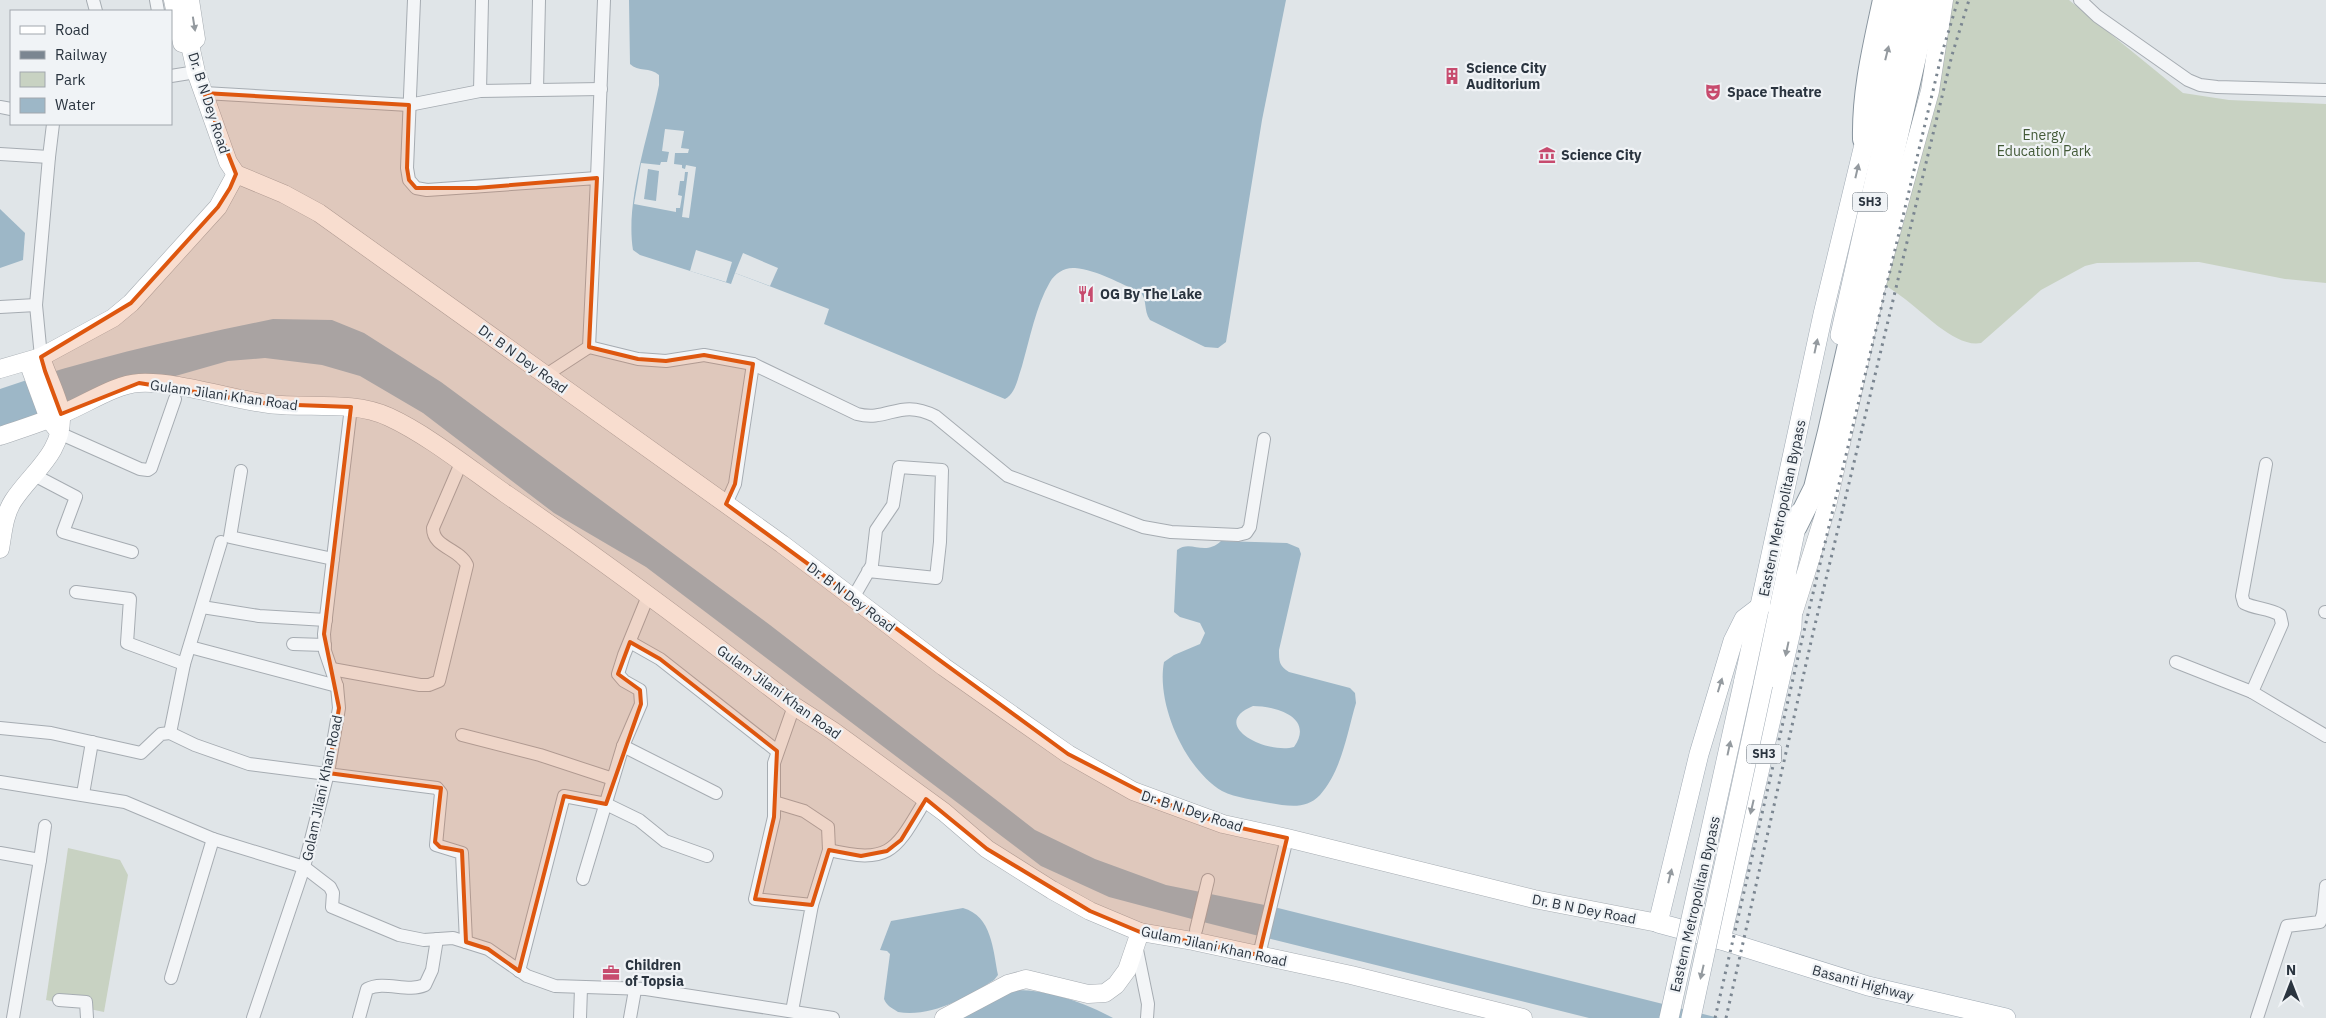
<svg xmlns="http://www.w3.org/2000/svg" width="2326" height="1018" font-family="'IBM Plex Sans',sans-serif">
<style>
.green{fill:#c8d2c2}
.water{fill:#9db7c7;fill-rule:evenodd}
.pier{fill:#e0e5e8;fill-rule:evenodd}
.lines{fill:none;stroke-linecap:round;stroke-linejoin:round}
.street-casing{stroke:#a6acb2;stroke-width:14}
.secondary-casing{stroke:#a6acb2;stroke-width:19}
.primary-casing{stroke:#a0aab4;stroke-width:20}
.highway-casing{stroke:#88949e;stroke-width:24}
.street{stroke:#f3f5f7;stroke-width:12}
.secondary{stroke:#fff;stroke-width:18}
.primary{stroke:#fff;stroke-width:19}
.highway{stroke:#fff;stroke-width:22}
.rail{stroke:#7b8691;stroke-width:3;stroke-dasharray:2.5 5;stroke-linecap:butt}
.primary-bridge-casing{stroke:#a0aab4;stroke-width:20;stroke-linecap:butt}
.primary-bridge{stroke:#fff;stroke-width:19}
.oneway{fill:#949a9f}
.marked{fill:#de570f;fill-opacity:0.2;stroke:#de570f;stroke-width:4;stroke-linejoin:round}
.labels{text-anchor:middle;stroke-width:4.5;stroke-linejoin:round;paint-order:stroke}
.shield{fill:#f0f3f6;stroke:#656d76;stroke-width:1}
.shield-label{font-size:12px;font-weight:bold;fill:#2a343f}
.poi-label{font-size:14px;font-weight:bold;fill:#2a343f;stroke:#f0f3f6;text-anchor:start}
.street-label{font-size:14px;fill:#2a343f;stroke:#f0f3f6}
.park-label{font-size:14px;fill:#435a38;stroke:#f0f3f6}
</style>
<rect width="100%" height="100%" fill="#e0e5e8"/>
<g class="green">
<path d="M1946,0H2069L2183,93L2229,100L2326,104V283L2285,279L2199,262L2097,263L2085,266L2041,290L1981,343C1956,348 1924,313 1905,299C1897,293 1888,287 1879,281Z"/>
<polygon points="68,848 120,860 128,875 104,1012 46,1000"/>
</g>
<g class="water">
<path d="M629,0H1286L1262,120L1226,342L1218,348L1205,347L1150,320C1143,310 1148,300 1140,292C1121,284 1097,270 1075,268C1065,267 1055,273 1050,282C1036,306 1030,338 1022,366C1018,377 1016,393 1005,399L824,324L829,309L735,273L731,284L640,255L633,250C625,201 649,134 659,85V75C650,67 638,72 630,64Z"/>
<polygon points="0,209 25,233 23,260 0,268"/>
<path d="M273,319L332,320L364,333L441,382L770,625L1035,830L1095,859L1166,885L1274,907L1719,1018H1589L1207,923L1109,897L1041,866L646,567L554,513L423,413L360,376L322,365L265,358L228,361L109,395L0,431V389C89,358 181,338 273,319Z"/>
<path d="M1221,541L1287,543L1299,548L1301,554L1279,650C1279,661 1279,666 1289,672L1350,688L1355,693L1356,703C1347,733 1342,770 1320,795C1306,810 1288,806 1270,803C1255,800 1236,798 1222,791C1185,769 1156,704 1164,662L1174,655L1200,644L1205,633L1200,623L1180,617L1174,612L1177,550C1191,539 1204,557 1221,541ZM1253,706C1275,706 1315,717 1294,747C1268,755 1207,725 1253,706Z"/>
<path d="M963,908C992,916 993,950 998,975L994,980C968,997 930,1018 898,1012C892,1008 887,1006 884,999L890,954L887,951L880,950L891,921Z"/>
<path d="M1013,990C1046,989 1084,1002 1113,1018H958Z"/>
</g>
<g class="pier">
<path d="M665,129L684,131L681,148L689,149L688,153H675L674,164L682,165V168L685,169L686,165L696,167L689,218L682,217L688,172H685L684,181H680L678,195L682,196L680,208H676V212L634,204L641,163L660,165L661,162H667L669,152L662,151ZM648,169L659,171L656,201L644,199Z"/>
<polygon points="696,250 732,262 726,282 690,271"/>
<polygon points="743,253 778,268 770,286 735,273"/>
</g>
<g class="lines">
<g class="street-casing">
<g id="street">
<polyline points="93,0 96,11"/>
<polyline points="156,0 158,11"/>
<polyline points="414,0 407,168 409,180 416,188 427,190 597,178 589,347 546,375"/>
<polyline points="2080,0 2097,16 2188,80 2200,85 2217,87 2326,90"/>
<polyline points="171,76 196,72"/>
<polyline points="537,89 539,0"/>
<polyline points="480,91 482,0"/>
<polyline points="204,93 409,105 480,91 601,89"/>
<polyline points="0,107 11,109"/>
<polyline points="0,154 49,157"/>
<polyline points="597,178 604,0"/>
<polyline points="0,307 36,305"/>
<path d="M589,347L638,359L666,361L704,355L753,364L857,414C889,422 899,398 935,416L1008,476L1143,527L1171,532L1238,535L1246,533L1250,527L1264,439"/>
<polyline points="41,357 36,305 49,157 53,124"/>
<polyline points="59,433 140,469 148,470 151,468 175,399"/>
<polyline points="241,471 230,537 333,559"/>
<polyline points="34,475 76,497 63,532 132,552"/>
<polyline points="726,504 735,484 753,364"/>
<polyline points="76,592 130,599 127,643 184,664"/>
<polyline points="853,598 872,565 876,530 893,505 899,467 942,470 940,542 936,578 868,571"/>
<polyline points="202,607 259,616 326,620"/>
<polyline points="2325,612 2326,612"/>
<polyline points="630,642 660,659 777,751"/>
<polyline points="293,644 325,645"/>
<polyline points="190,647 337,686"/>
<polyline points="2176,662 2252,692 2326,736"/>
<path d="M332,669L420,685H429L439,681L467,565C459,548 433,548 433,528L461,463"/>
<path d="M2252,692L2282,624L2280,615C2269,608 2255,609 2244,603L2242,596L2266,464"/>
<polyline points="0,728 51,733 141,753 161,734 170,733 195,745 249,764 437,788 441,793 436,845 462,853 466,942"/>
<polyline points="170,733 184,664 221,542"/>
<polyline points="462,735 540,755 613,779"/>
<polyline points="623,746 716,793"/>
<polyline points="0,782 125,802 213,839 304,867 330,887 333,893 332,907 399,935 424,940 453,938 488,949 527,976 555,986 646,989 833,1018"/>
<polyline points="83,794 92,742"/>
<polyline points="774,802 804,811 828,827 829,850 812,905"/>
<path d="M829,850C892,865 896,849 926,799"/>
<polyline points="0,853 40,860 13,1018"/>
<polyline points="40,860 45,826"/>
<polyline points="583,879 623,746 641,704 640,690 624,681 618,674 624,655 648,596"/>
<polyline points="1196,930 1208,880"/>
<polyline points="1136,945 1148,1004 1147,1018"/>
<polyline points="1259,955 1287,838"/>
<polyline points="519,971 564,796 606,804 639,820 665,841 707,856"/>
<polyline points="171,978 213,839"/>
<polyline points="59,1000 86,1002 87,1018"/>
<polyline points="792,1011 812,905 755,899 774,817 774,763 794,706"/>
<polyline points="253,1018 304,867 328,773 339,708 337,686 325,651 324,634 351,407"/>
<path d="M359,1018L367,989C385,980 407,993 425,985L432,970L437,939"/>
<polyline points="580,1018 581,988"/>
<polyline points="630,1018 635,990"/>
<polyline points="2257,1018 2287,926 2320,922 2323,914 2326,886"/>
</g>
</g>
<g class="secondary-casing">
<g id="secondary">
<polyline points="173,0 182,43 190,45"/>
<polyline points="190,0 196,39 190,45"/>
<polyline points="190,45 196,72 228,162 236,174 284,194 319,213 782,544 944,667 1025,724 1068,754 1133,791 1223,824 1287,838 1534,899 1658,923"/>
<polyline points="28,362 49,419 56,428"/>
<polyline points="0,369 41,357 113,318 131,303 218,207 236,174"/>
<path d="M0,436C21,429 43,422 64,413C86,404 116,384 139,383C179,381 228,399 269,404C308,409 352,400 389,417C428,435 470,469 506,494C604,561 700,633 794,706L833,731L944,812L987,849L1052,890L1090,911L1140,932L1193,941L1351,975L1523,1018"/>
<path d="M0,549C3,532 4,515 13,501C32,472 63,453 61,415C61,403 45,372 41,357"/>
<polyline points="1794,611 1827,506 1876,288 1930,91 1944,0"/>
<polyline points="944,1018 1008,984 1026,979 1088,994 1105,993 1116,985 1127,970 1140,932"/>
</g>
</g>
<g class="primary-casing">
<g id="primary">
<polyline points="1840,335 1915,0"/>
<polyline points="1761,606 1744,619 1733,641 1699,754 1658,923 1721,940 1868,986 2006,1018"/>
<polyline points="1743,684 1823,314 1899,0"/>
<polyline points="1763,685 1799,513"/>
<polyline points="1721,940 1792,627 1793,599 1790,582"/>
</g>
</g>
<g class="highway-casing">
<g id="highway">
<path d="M1864,139C1863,91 1874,47 1884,0"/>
<polyline points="1796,526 1815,488 1829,432 1928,0"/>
</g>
</g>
<use href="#street" class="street"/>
<use href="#secondary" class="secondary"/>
<use href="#primary" class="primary"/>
<use href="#highway" class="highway"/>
<g class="rail">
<polyline points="1715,1018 1804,631 1942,53 1958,0"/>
<polyline points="1726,1018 1813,633 1952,55 1969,0"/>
</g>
<g class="primary-bridge-casing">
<g id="primary-bridge">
<polyline points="1669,1018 1743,684"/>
<polyline points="1691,1018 1763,685"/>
</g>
</g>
<use href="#primary-bridge" class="primary-bridge"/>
</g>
<defs><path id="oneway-solid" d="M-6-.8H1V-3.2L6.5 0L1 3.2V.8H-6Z" transform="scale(1.25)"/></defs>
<g class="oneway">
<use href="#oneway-solid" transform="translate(194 24) rotate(81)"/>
<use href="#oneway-solid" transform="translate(1887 53) rotate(-76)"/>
<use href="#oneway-solid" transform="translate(1857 171) rotate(-77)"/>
<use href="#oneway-solid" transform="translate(1816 346) rotate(-78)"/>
<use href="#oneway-solid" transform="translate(1787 649) rotate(102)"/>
<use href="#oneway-solid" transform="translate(1720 685) rotate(-73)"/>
<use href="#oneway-solid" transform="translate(1729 748) rotate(-78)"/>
<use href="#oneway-solid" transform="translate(1752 807) rotate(103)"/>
<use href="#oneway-solid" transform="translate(1670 876) rotate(-76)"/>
<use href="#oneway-solid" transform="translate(1702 972) rotate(103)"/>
</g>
<path class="marked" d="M204,93L409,105L407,168L409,180L416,188H476L597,178L589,347L638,359L666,361L704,355L753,364L735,484L726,504L1068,754L1159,801L1223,824L1287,838L1259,955L1140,932L1090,911L987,849L926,799L901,840L887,851L861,856L829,850L812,905L755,899L774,817L777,751L660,659L630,642L618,674L640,690L641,704L606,804L564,796L519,971L488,949L466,942L462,851L440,847L435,842L441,788L328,773L339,708L324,634L351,407L269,404L139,383L61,414L45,371L41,357L131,303L218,207L230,188L236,174Z"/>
<defs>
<g id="building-bare" transform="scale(1.35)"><path d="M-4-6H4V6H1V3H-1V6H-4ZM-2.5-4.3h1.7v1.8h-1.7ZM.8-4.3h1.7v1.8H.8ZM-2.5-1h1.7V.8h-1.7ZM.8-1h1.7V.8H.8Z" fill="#c74b6e" stroke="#f0f3f6" stroke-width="2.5" paint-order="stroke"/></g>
<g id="theatre-bare" transform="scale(1.35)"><path d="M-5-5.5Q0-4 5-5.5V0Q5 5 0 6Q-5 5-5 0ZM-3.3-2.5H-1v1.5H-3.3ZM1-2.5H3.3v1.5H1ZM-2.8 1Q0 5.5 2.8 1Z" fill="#c74b6e" stroke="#f0f3f6" stroke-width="2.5" paint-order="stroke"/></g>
<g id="museum-bare" transform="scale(1.35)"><path d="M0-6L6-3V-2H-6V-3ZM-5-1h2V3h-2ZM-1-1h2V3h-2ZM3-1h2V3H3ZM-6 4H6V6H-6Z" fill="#c74b6e" stroke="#f0f3f6" stroke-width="2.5" paint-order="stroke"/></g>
<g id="restaurant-bare" transform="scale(1.35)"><path d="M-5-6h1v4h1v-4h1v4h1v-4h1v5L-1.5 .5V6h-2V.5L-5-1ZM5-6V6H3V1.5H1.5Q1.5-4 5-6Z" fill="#c74b6e" stroke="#f0f3f6" stroke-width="2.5" paint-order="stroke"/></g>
<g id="office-bare" transform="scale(1.35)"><path d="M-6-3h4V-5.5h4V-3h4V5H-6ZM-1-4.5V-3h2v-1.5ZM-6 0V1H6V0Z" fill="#c74b6e" stroke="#f0f3f6" stroke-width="2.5" paint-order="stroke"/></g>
</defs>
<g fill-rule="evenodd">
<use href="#building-bare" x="1452" y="76"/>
<use href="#theatre-bare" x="1713" y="92"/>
<use href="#museum-bare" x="1547" y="155"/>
<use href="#restaurant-bare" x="1086" y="294"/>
<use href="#office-bare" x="611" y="973"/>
</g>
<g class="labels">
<g class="shield">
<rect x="1852.5" y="192.5" width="35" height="19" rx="4"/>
<rect x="1746.5" y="744.5" width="35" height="19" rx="4"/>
</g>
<g class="shield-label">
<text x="1870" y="206">SH3</text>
<text x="1764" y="758">SH3</text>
</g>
<g class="poi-label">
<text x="1466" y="73">Science City<tspan x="1466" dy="16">Auditorium</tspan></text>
<text x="1727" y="97">Space Theatre</text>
<text x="1561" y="160">Science City</text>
<text x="1100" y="299">OG By The Lake</text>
<text x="625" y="970">Children<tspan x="625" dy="16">of Topsia</tspan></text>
</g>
<g class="street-label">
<text transform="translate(209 103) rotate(72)" y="5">Dr. B N Dey Road</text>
<text transform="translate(523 359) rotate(36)" y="5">Dr. B N Dey Road</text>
<text transform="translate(224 395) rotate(8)" y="5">Gulam Jilani Khan Road</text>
<text transform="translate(1782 508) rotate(-78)" y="5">Eastern Metropolitan Bypass</text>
<text transform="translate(851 597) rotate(37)" y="5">Dr. B N Dey Road</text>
<text transform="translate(779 692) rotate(36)" y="5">Gulam Jilani Khan Road</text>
<text transform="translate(322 788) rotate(-78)" y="5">Golam Jilani Khan Road</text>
<text transform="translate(1192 811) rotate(18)" y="5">Dr. B N Dey Road</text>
<text transform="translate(1695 904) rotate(-77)" y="5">Eastern Metropolitan Bypass</text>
<text transform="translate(1584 909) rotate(11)" y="5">Dr. B N Dey Road</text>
<text transform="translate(1214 946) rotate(12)" y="5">Gulam Jilani Khan Road</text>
<text transform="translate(1863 983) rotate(15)" y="5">Basanti Highway</text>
</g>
<g class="park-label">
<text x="2044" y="140">Energy<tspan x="2044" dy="16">Education Park</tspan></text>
</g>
</g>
<rect x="10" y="10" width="162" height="115" fill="#f0f3f6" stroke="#a1a7ad"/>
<rect x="20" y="26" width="25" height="8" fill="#ffffff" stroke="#a1a7ad"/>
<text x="55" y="35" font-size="15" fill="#2a343f">Road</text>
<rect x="20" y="51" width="25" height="8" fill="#7b8691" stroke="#a1a7ad"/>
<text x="55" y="60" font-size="15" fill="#2a343f">Railway</text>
<rect x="20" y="72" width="25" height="15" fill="#c8d2c2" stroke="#a1a7ad"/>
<text x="55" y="85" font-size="15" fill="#2a343f">Park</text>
<rect x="20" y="98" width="25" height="15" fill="#9db7c7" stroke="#a1a7ad"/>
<text x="55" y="110" font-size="15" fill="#2a343f">Water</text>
<g transform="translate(2291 983)" stroke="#f0f3f6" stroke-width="4" paint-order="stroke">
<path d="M0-4L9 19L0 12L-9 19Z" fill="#2a343f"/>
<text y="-8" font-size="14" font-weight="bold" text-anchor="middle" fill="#2a343f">N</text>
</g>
</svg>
